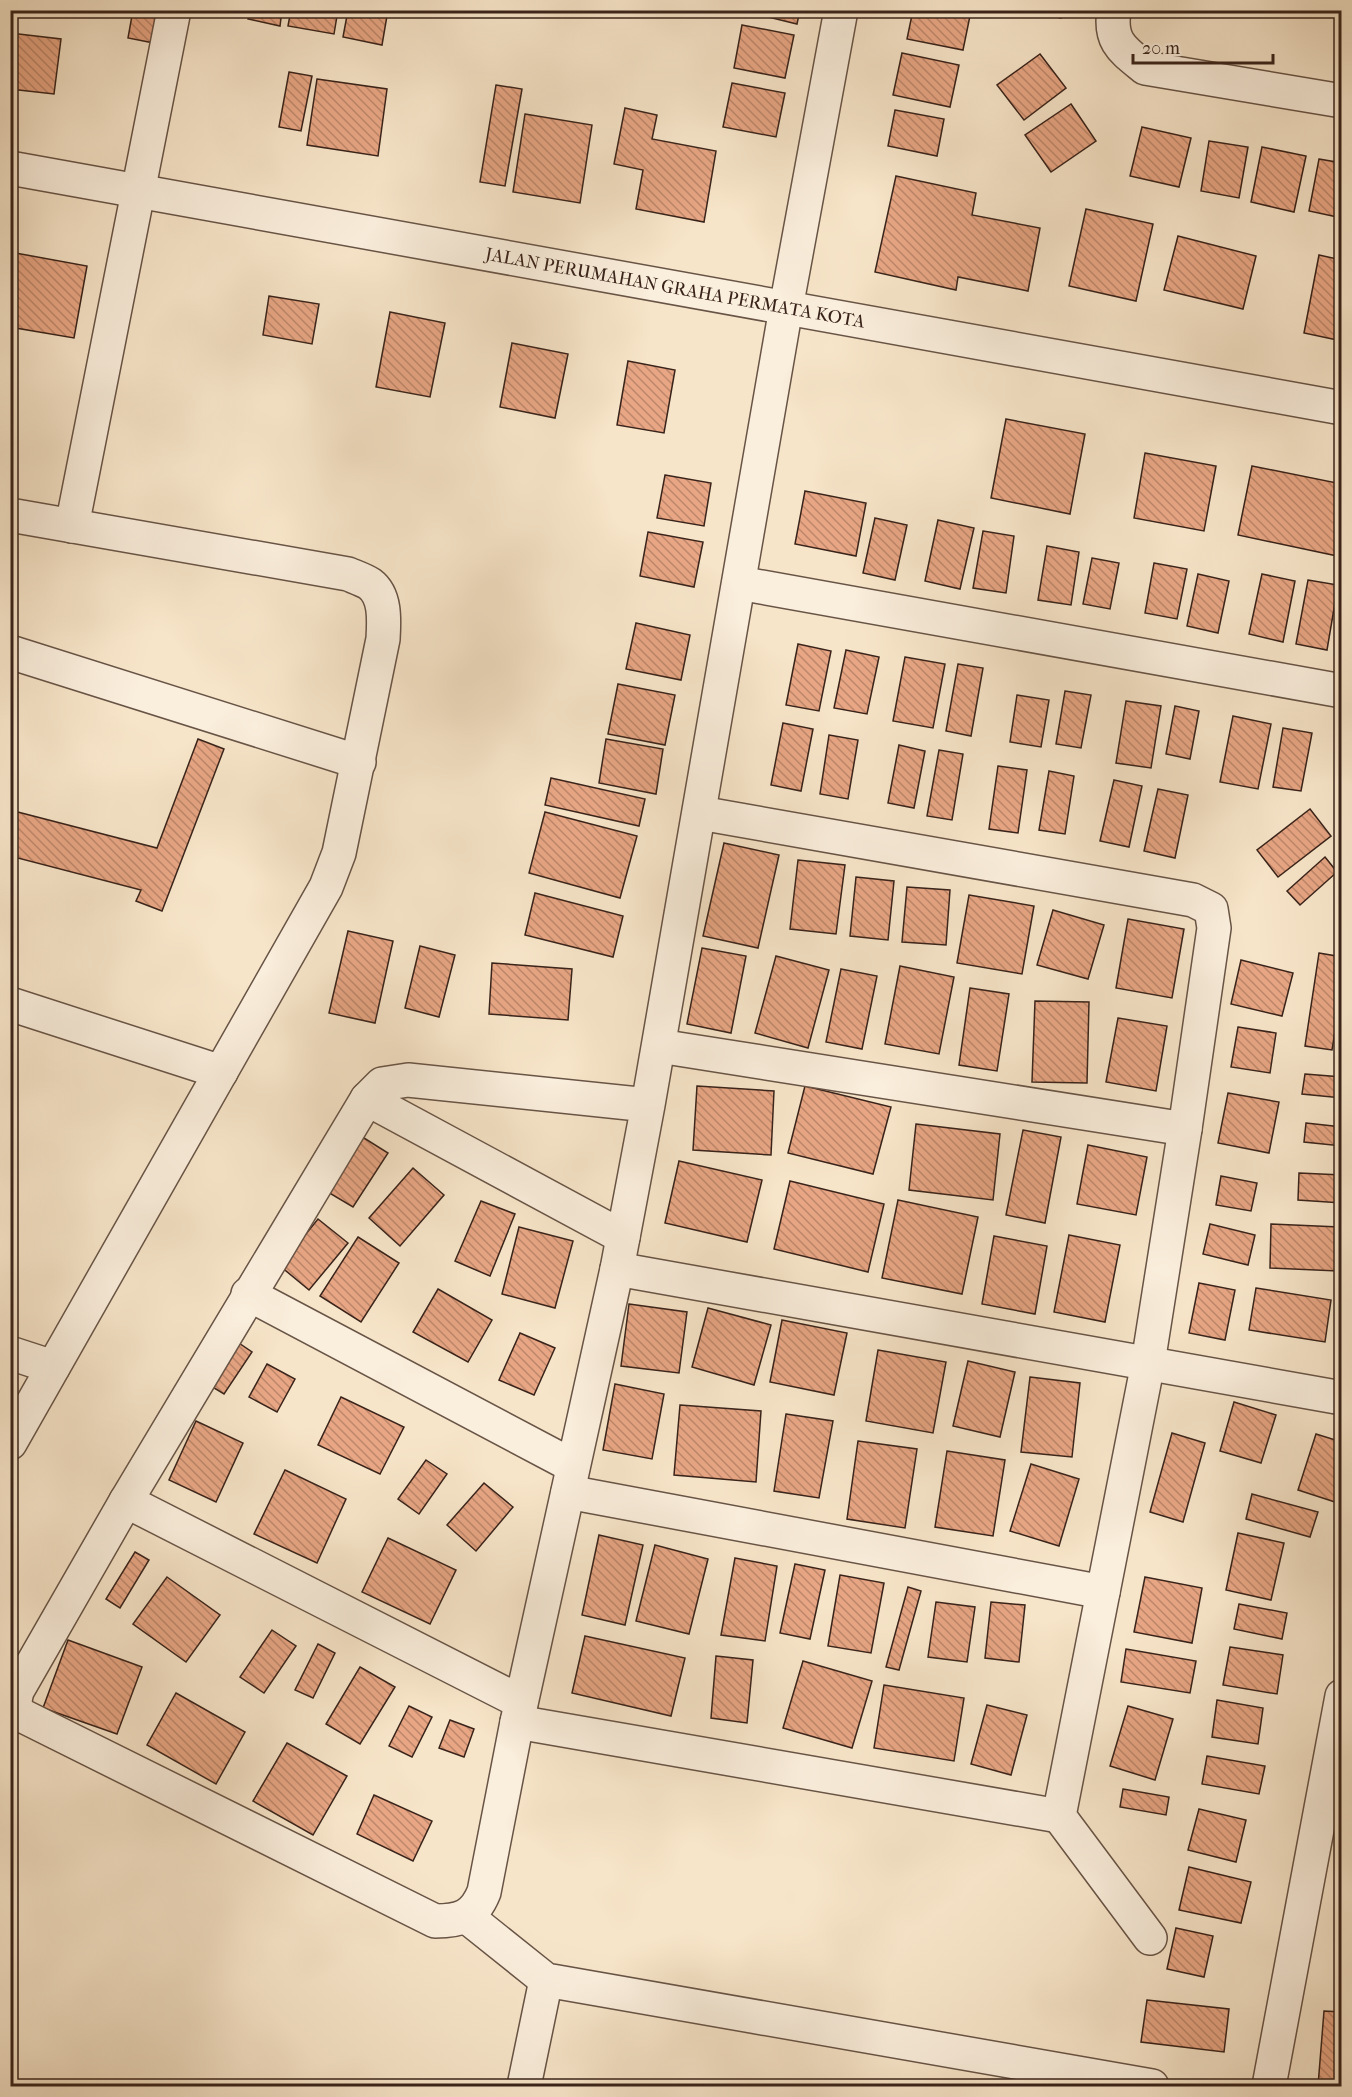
<svg xmlns="http://www.w3.org/2000/svg" width="1352" height="2097" font-family="'IM FELL French Canon',serif">
<style>
.building{fill:url(#building-back-hatch);stroke:#39231a;stroke-width:1.5}
.lines{fill:none;stroke-linecap:round;stroke-linejoin:round}
.minor-casing{stroke:#685446;stroke-width:36}
.minor{stroke:#faeedc;stroke-width:33}
.labels{text-anchor:middle;stroke-width:6;stroke-linejoin:round;paint-order:stroke}
.street-label{font-size:18px;fill:#39231a;stroke:#faeedc}
</style>
<defs>
<pattern id="building-back-hatch" width="6" height="6" patternUnits="userSpaceOnUse" patternTransform="scale(1.5)"><rect width="6" height="6" fill="#e8a684"/><path d="M-1 5l2 2M0 0l6 6M5-1l2 2" fill="none" stroke="#bd876b"/></pattern>
</defs>
<rect width="100%" height="100%" fill="#f7e5c9"/>
<filter id="stains"><feTurbulence type="fractalNoise" baseFrequency=".00333" numOctaves="4"/><feColorMatrix values="0 0 0 0 .2 0 0 0 0 .09 0 0 0 0 .02 0 0 0 .5 -.17"/></filter>
<radialGradient id="worn" r=".72"><stop offset=".6" stop-color="#630" stop-opacity="0"/><stop offset="1" stop-color="#630" stop-opacity=".3"/></radialGradient>
<g class="building">
<polygon points="133,10 166,10 159,44 128,38"/>
<polygon points="250,10 282,10 280,26 248,19"/>
<polygon points="291,10 338,10 334,34 288,26"/>
<polygon points="348,10 388,10 382,45 343,37"/>
<polygon points="739,10 800,10 797,24"/>
<polygon points="913,10 971,11 963,50 907,39"/>
<polygon points="1027,10 1062,10 1061,18"/>
<polygon points="742,25 794,35 785,78 734,68"/>
<polygon points="10,33 61,39 54,94 10,89"/>
<polygon points="902,53 959,65 950,107 893,95"/>
<polygon points="1040,54 1066,88 1024,120 997,85"/>
<polygon points="289,72 312,76 301,131 279,127"/>
<polygon points="317,79 387,89 378,156 307,145"/>
<polygon points="732,83 785,93 776,137 723,127"/>
<polygon points="496,85 522,89 505,186 480,182"/>
<polygon points="1071,104 1096,141 1051,172 1025,135"/>
<polygon points="625,108 657,115 652,139 716,151 704,222 636,209 643,170 614,164"/>
<polygon points="895,110 944,119 937,156 888,146"/>
<polygon points="525,114 592,125 580,203 513,192"/>
<polygon points="1142,127 1191,138 1179,187 1130,176"/>
<polygon points="1209,141 1248,147 1239,198 1201,191"/>
<polygon points="1262,147 1306,156 1294,212 1251,202"/>
<polygon points="1319,159 1342,163 1342,218 1309,211"/>
<polygon points="896,176 976,193 972,215 1040,228 1028,291 958,277 956,290 875,272"/>
<polygon points="1086,209 1153,224 1136,301 1069,286"/>
<polygon points="1178,236 1256,256 1243,309 1164,290"/>
<polygon points="10,252 87,266 74,338 10,327"/>
<polygon points="1319,255 1342,260 1342,341 1304,333"/>
<polygon points="269,296 319,304 312,344 263,335"/>
<polygon points="390,312 445,323 430,397 376,387"/>
<polygon points="512,343 568,354 555,418 500,407"/>
<polygon points="628,361 675,370 664,433 617,425"/>
<polygon points="1006,419 1085,434 1070,514 991,498"/>
<polygon points="1145,453 1216,466 1204,531 1134,518"/>
<polygon points="1252,466 1342,484 1342,557 1238,535"/>
<polygon points="665,475 711,483 704,526 657,518"/>
<polygon points="805,491 866,503 856,556 795,544"/>
<polygon points="875,518 907,525 895,580 863,573"/>
<polygon points="938,520 974,528 960,589 925,581"/>
<polygon points="983,531 1014,536 1006,593 973,588"/>
<polygon points="648,532 703,542 694,587 640,576"/>
<polygon points="1047,546 1079,552 1071,605 1038,600"/>
<polygon points="1092,558 1119,563 1110,609 1083,604"/>
<polygon points="1154,563 1187,569 1177,619 1145,613"/>
<polygon points="1198,574 1229,581 1218,633 1187,626"/>
<polygon points="1262,574 1295,581 1283,642 1249,634"/>
<polygon points="1308,580 1338,585 1327,650 1296,644"/>
<polygon points="636,623 690,635 681,680 626,669"/>
<polygon points="798,644 831,651 819,711 786,705"/>
<polygon points="846,650 879,657 867,714 834,708"/>
<polygon points="905,657 945,664 933,728 893,721"/>
<polygon points="958,664 983,668 971,736 946,731"/>
<polygon points="618,684 675,695 665,745 608,734"/>
<polygon points="1065,691 1091,695 1081,748 1056,744"/>
<polygon points="1017,695 1049,700 1041,747 1010,742"/>
<polygon points="1126,701 1161,706 1151,768 1116,763"/>
<polygon points="1175,706 1199,711 1190,759 1166,754"/>
<polygon points="1233,716 1271,724 1258,789 1220,782"/>
<polygon points="783,723 813,729 801,791 771,785"/>
<polygon points="1283,728 1312,733 1301,791 1273,787"/>
<polygon points="829,735 858,740 848,799 820,794"/>
<polygon points="198,739 224,749 162,911 136,901 141,890 10,856 10,810 157,848"/>
<polygon points="606,739 663,749 656,794 599,783"/>
<polygon points="899,745 925,751 914,808 888,803"/>
<polygon points="939,750 963,754 952,820 927,816"/>
<polygon points="1342,759 1342,805 1335,804"/>
<polygon points="998,766 1027,770 1018,833 989,829"/>
<polygon points="1049,771 1074,776 1065,834 1039,830"/>
<polygon points="551,778 645,799 639,826 545,805"/>
<polygon points="1114,780 1142,786 1129,847 1100,841"/>
<polygon points="1158,789 1188,795 1175,858 1144,851"/>
<polygon points="1310,809 1331,836 1278,877 1257,850"/>
<polygon points="545,812 637,836 620,898 529,873"/>
<polygon points="724,843 779,855 758,948 703,936"/>
<polygon points="1325,857 1337,872 1300,905 1287,891"/>
<polygon points="798,860 845,865 836,934 790,929"/>
<polygon points="856,877 894,881 888,940 850,936"/>
<polygon points="907,887 950,890 946,945 902,942"/>
<polygon points="535,893 623,916 613,957 525,935"/>
<polygon points="969,895 1034,906 1022,974 957,963"/>
<polygon points="1053,910 1104,925 1088,979 1037,965"/>
<polygon points="1128,919 1184,929 1172,998 1116,988"/>
<polygon points="348,931 393,941 375,1023 329,1013"/>
<polygon points="420,946 455,955 439,1017 405,1008"/>
<polygon points="702,948 746,956 731,1033 687,1024"/>
<polygon points="1319,953 1342,957 1342,987 1332,1050 1305,1046"/>
<polygon points="776,956 829,970 808,1048 755,1033"/>
<polygon points="1241,960 1293,973 1282,1016 1231,1004"/>
<polygon points="492,963 572,969 568,1020 489,1014"/>
<polygon points="900,966 954,977 939,1054 885,1044"/>
<polygon points="841,969 877,976 862,1049 826,1042"/>
<polygon points="970,988 1009,994 997,1071 959,1065"/>
<polygon points="1035,1001 1089,1002 1087,1083 1032,1082"/>
<polygon points="1118,1018 1167,1026 1156,1091 1106,1082"/>
<polygon points="1238,1027 1276,1033 1270,1073 1231,1067"/>
<polygon points="1305,1074 1342,1077 1342,1098 1302,1094"/>
<polygon points="697,1086 774,1091 771,1155 693,1150"/>
<polygon points="805,1086 891,1107 873,1174 788,1153"/>
<polygon points="1228,1093 1279,1102 1269,1153 1218,1143"/>
<polygon points="1306,1123 1342,1127 1342,1146 1304,1142"/>
<polygon points="916,1124 1000,1134 993,1200 909,1190"/>
<polygon points="1023,1130 1061,1137 1045,1223 1006,1215"/>
<polygon points="356,1133 388,1153 353,1207 321,1188"/>
<polygon points="1088,1145 1147,1157 1136,1215 1077,1204"/>
<polygon points="679,1161 762,1180 747,1242 665,1223"/>
<polygon points="413,1168 444,1195 400,1246 369,1218"/>
<polygon points="1299,1173 1342,1175 1342,1203 1298,1200"/>
<polygon points="1221,1176 1257,1183 1251,1211 1216,1205"/>
<polygon points="790,1181 884,1204 868,1272 774,1249"/>
<polygon points="898,1200 978,1217 962,1294 882,1278"/>
<polygon points="481,1201 515,1214 490,1276 455,1261"/>
<polygon points="318,1219 348,1243 309,1290 280,1266"/>
<polygon points="1210,1224 1255,1235 1248,1265 1203,1254"/>
<polygon points="1271,1224 1339,1227 1338,1271 1270,1268"/>
<polygon points="519,1227 573,1241 555,1308 502,1294"/>
<polygon points="1069,1235 1120,1245 1105,1322 1054,1312"/>
<polygon points="994,1236 1047,1246 1035,1314 982,1304"/>
<polygon points="358,1237 399,1263 361,1322 320,1296"/>
<polygon points="1199,1283 1235,1290 1225,1340 1189,1333"/>
<polygon points="1256,1288 1331,1300 1325,1342 1249,1330"/>
<polygon points="438,1289 492,1320 468,1362 413,1332"/>
<polygon points="629,1304 687,1312 679,1373 621,1366"/>
<polygon points="708,1308 771,1325 754,1385 692,1367"/>
<polygon points="782,1320 847,1333 834,1395 770,1382"/>
<polygon points="520,1333 555,1348 534,1395 499,1380"/>
<polygon points="230,1337 252,1352 224,1394 201,1380"/>
<polygon points="878,1350 946,1362 933,1433 866,1421"/>
<polygon points="968,1361 1015,1372 1000,1437 953,1426"/>
<polygon points="267,1364 295,1379 277,1412 249,1397"/>
<polygon points="1030,1377 1080,1383 1072,1457 1021,1452"/>
<polygon points="615,1384 664,1394 652,1459 603,1450"/>
<polygon points="341,1397 404,1427 380,1474 318,1445"/>
<polygon points="1234,1402 1276,1415 1261,1463 1220,1451"/>
<polygon points="680,1405 761,1411 756,1482 674,1475"/>
<polygon points="786,1414 833,1421 819,1498 774,1491"/>
<polygon points="196,1421 243,1443 216,1502 169,1480"/>
<polygon points="1172,1433 1205,1443 1183,1522 1150,1512"/>
<polygon points="1316,1434 1342,1442 1342,1483 1335,1502 1298,1490"/>
<polygon points="858,1441 917,1449 905,1528 847,1519"/>
<polygon points="947,1451 1005,1460 993,1536 935,1527"/>
<polygon points="426,1460 447,1474 419,1514 398,1499"/>
<polygon points="1031,1464 1079,1479 1059,1546 1010,1531"/>
<polygon points="285,1470 346,1499 317,1563 254,1534"/>
<polygon points="484,1483 513,1507 476,1551 447,1525"/>
<polygon points="1252,1494 1318,1512 1310,1537 1246,1519"/>
<polygon points="1238,1533 1284,1543 1271,1600 1226,1590"/>
<polygon points="599,1535 643,1545 625,1625 582,1615"/>
<polygon points="388,1538 456,1570 430,1624 362,1592"/>
<polygon points="655,1545 708,1559 689,1634 636,1621"/>
<polygon points="135,1552 149,1560 120,1608 106,1599"/>
<polygon points="735,1558 777,1566 765,1641 721,1635"/>
<polygon points="795,1564 825,1570 810,1639 780,1633"/>
<polygon points="840,1575 884,1583 871,1653 828,1646"/>
<polygon points="167,1577 220,1615 186,1662 133,1624"/>
<polygon points="1145,1577 1202,1588 1192,1643 1134,1632"/>
<polygon points="908,1587 921,1591 899,1670 886,1667"/>
<polygon points="936,1602 975,1607 967,1662 928,1657"/>
<polygon points="991,1602 1025,1605 1019,1662 985,1658"/>
<polygon points="1239,1604 1287,1613 1282,1639 1234,1629"/>
<polygon points="272,1630 296,1646 264,1693 240,1677"/>
<polygon points="585,1636 685,1658 671,1716 572,1693"/>
<polygon points="68,1640 142,1667 117,1734 43,1708"/>
<polygon points="318,1644 335,1653 313,1698 295,1690"/>
<polygon points="1230,1647 1283,1655 1277,1694 1223,1685"/>
<polygon points="1126,1649 1196,1661 1190,1693 1121,1682"/>
<polygon points="716,1656 753,1660 747,1723 711,1718"/>
<polygon points="803,1661 872,1681 852,1748 783,1728"/>
<polygon points="360,1667 395,1687 360,1744 326,1724"/>
<polygon points="884,1685 964,1698 954,1761 874,1748"/>
<polygon points="176,1693 245,1732 216,1784 147,1745"/>
<polygon points="1217,1700 1263,1708 1258,1744 1212,1737"/>
<polygon points="987,1705 1027,1715 1011,1775 971,1764"/>
<polygon points="409,1706 432,1717 412,1757 389,1746"/>
<polygon points="1128,1706 1173,1719 1155,1780 1110,1766"/>
<polygon points="450,1720 474,1729 464,1757 439,1748"/>
<polygon points="287,1743 347,1776 313,1835 253,1801"/>
<polygon points="1207,1756 1265,1766 1259,1794 1202,1784"/>
<polygon points="1123,1789 1169,1797 1166,1815 1120,1807"/>
<polygon points="374,1795 432,1821 413,1861 357,1834"/>
<polygon points="1199,1809 1246,1820 1236,1862 1188,1850"/>
<polygon points="1189,1867 1251,1882 1241,1923 1179,1910"/>
<polygon points="1176,1928 1213,1936 1204,1977 1167,1969"/>
<polygon points="1341,1959 1342,1959 1342,1992 1339,1992"/>
<polygon points="1147,2000 1229,2009 1224,2052 1141,2042"/>
<polygon points="1324,2011 1342,2012 1342,2086 1318,2086"/>
</g>
<g class="lines">
<g class="minor-casing">
<g id="minor">
<path d="M1114,10C1109,42 1123,50 1145,68L1342,101"/>
<path id="s1" d="M10,168L1342,408"/>
<path d="M10,515L348,574C355,577 364,580 370,584C386,596 384,621 383,639L339,853L326,887L10,1443"/>
<polyline points="72,526 174,10"/>
<polyline points="739,583 1342,691"/>
<polyline points="10,652 359,762"/>
<polyline points="700,813 1193,900 1211,909 1214,928 1185,1129 1148,1363 1059,1816 1150,1938"/>
<polyline points="10,1004 221,1072"/>
<polyline points="659,1046 1185,1129"/>
<polyline points="367,1099 623,1237"/>
<path d="M648,1105L408,1080L382,1084L367,1099L126,1501L17,1691L14,1705L21,1715L435,1921C460,1921 474,1917 484,1892L517,1722L617,1269L648,1105L786,308L841,10"/>
<polyline points="617,1269 1342,1398"/>
<polyline points="248,1294 573,1466"/>
<polyline points="10,1353 53,1367"/>
<polyline points="568,1492 1103,1592"/>
<polyline points="126,1501 521,1702"/>
<polyline points="517,1722 1059,1816"/>
<polyline points="466,1916 546,1980 1152,2086"/>
<polyline points="524,2086 546,1980"/>
<polyline points="1269,2086 1342,1696"/>
</g>
</g>
<use href="#minor" class="minor"/>
</g>
<g class="labels">
<g class="street-label">
<text dy="6" stroke="none"><textPath href="#s1" startOffset="676">JALAN PERUMAHAN GRAHA PERMATA KOTA</textPath></text>
</g>
</g>
<rect width="1352" height="2097" fill="none" stroke="#f7e5c9" stroke-width="36"/>
<rect x="12" y="12" width="1328" height="2073" fill="none" stroke="#39231a" stroke-width="3"/>
<rect x="18" y="18" width="1316" height="2061" fill="none" stroke="#39231a" stroke-width="1.5"/>
<path d="M1133 54v9h140v-9" fill="none" stroke="#39231a" stroke-width="3"/>
<text x="1142" y="54" font-size="18" fill="#39231a" stroke="#faeedc" stroke-width="4.5" paint-order="stroke">20 m</text>
<rect width="100%" height="100%" filter="url(#stains)"/>
<rect width="100%" height="100%" fill="url(#worn)"/>
</svg>
